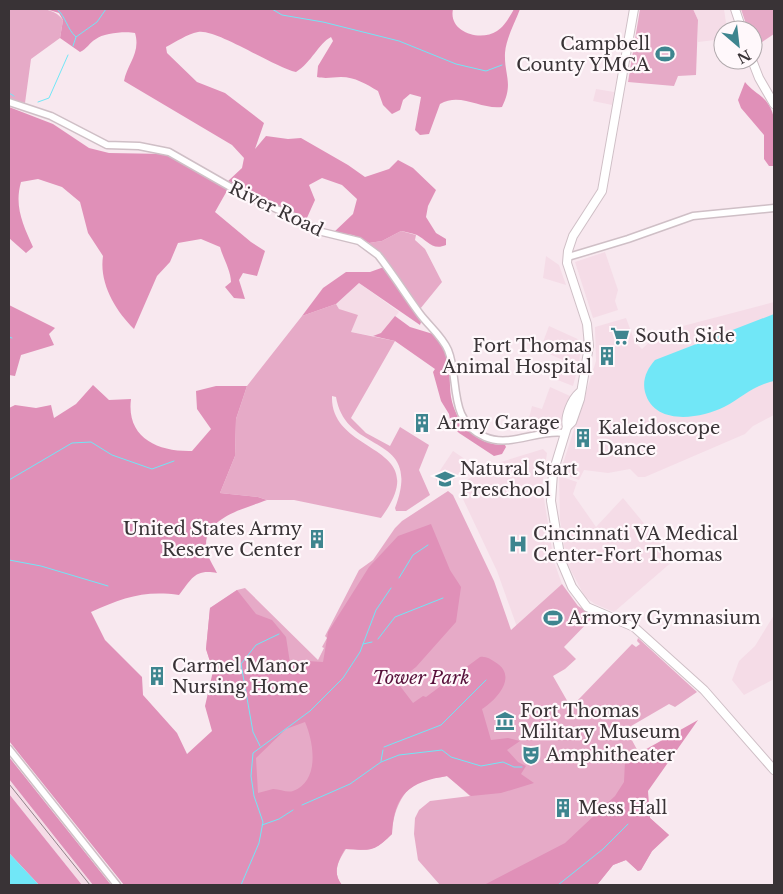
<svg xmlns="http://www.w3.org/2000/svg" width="783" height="894" font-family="'Libre Baskerville',serif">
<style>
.built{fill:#f5dce7}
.green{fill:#e6aac7}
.forest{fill:#e090b8;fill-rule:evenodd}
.water{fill:#71e7f7}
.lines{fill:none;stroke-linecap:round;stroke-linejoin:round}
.stream{stroke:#71e7f7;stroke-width:1}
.minor-casing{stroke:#cfbfc6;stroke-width:9}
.major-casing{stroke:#cfbfc6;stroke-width:10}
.minor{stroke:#fff;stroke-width:6}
.major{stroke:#fff;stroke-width:8}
.rail{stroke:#90858a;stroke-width:1}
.labels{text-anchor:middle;stroke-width:4.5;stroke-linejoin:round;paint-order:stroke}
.poi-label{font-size:18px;fill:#393336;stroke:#fff8fb;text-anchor:start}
.street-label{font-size:18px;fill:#393336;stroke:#fff8fb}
.park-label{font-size:18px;font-style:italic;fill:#57103a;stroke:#fff8fb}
</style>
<rect width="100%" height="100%" fill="#f8e8ef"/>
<g class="built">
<polygon points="693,9 724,9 727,30 723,30 723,39 698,42 698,20"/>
<polygon points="596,89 614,92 612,105 593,101"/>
<polygon points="605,252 618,290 615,301 618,310 593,318 575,262"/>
<polygon points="546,256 559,265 566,285 543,278"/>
<polygon points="359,283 399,312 381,334 373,336 351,332 356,319 339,309 336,304"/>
<polygon points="774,302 774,415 753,426 745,434 645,477 638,477 630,469 608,473 584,470 579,480 560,473 596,361 595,327 626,318 635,342 642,349 660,332"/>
<polygon points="549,326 582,341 579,363 573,386 555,379 563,360 540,350"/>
<polygon points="550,387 570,396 561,423 526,430 532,406 542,409"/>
<polygon points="543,449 547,453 542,486 554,562 562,584 517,627 497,571 462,497 461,488 464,482 488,466"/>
<polygon points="453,451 475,466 440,488 435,478"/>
<polygon points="559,476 577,482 573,494 596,527 623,498 674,560 614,612 595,604 585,597 567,563 560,520"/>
<polygon points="774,615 774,679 744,695 732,680 739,661 755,646"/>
<polygon points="9,779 53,833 93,885 82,885 9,794"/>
</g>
<g class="green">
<path d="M9,9C27,9 52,4 63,20L60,38L31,59L25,103L9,99Z"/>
<polygon points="640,9 693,9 698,20 696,75 678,76 674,86 628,82"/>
<polygon points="741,9 774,9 774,34 753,48 753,30 748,30"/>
<polygon points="401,231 416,235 415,240 425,249 442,282 420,309 383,256 369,243 382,241"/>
<path d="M336,304L339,309L358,315L351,332L395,341L351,418L366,433L390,446L400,427L429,445L419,470L430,495L406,511H396L395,508C424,431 346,457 336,397L332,396C330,457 437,442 381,518L294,500H267L258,497L220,493L235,456L236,419L247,386L302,316Z"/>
<path d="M448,491L453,495L494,581L511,630L562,584L578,606L594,616L564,647L576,659L565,669L553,676L569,704L578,700L632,644L636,647L640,644L637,641L638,638L697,692L675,707L669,704L626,729L642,759L650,818L669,835L652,851L641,870L638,871L626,860L613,865L597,885H440L418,860L414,834L415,818L419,810L430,801L470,796L447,776C440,778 431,778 424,780C401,788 393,813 392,834C375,851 369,851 346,849C338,861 332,873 342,885H124L196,772L226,709L206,649L210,608L237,590L245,588L318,660L324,648L322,647L327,638L325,636L359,570L373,560L395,528L402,521Z"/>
</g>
<g class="forest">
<path d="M46,9H453C448,32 480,42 497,31C505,26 510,16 514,9H520C515,23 506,38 505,53C504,75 514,83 502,107C481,110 461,92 440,104L429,134L420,135L415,130L421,97L410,94L403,100L400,110L392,114L383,105L378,91C366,84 355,77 341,77C332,77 327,79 317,77L318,66L333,41L331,37C318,44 312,62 296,72C272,66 215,28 198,32C187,34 176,42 166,47L167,53L197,82L225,93L264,123L255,149L266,136L288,139L301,138L348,165L365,177L389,169L398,160L413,168L436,190L428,206L426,217L436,233L446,239V245C432,251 427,240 417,235C412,233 406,232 401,231L382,241L369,243L353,235L333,233L353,214L357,199L342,185L322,178L309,185L315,200L306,220L227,182L242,168L244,158L232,145L124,81C127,64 141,53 135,33C126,31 103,33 96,39C89,43 87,49 80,52L60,38L63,20L59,13Z"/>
<path d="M745,82C751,90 760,94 766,101C780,117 774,145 774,166H769L764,159V135L741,108L738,100Z"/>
<path d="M9,107L53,124L89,148L109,153L166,154L228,189L215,212L251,242L265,251L257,276L243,273L239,280L245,299L234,298L225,287L231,282C231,271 223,258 220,247L201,239L178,243L170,262L157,276L134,329C115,310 99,283 103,256L88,233L80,202L62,187L38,179L21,182C14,206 23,225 33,247L26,253L9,238Z"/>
<polygon points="384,267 421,322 420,325 359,283 336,304 302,316 323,288 346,272 370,272"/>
<polygon points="9,305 55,328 49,334 54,345 21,355 15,376 9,375"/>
<path d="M395,316L410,327L433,334C438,341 443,347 446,354C451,367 449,384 451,397C456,424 477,446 505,445L506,447L502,454L494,456L459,433L451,425L449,414L441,401L433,372L435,369L395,341L373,336L381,333Z"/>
<path d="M93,385L109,400L131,399C126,438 158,452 192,451L211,429L197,409L196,391L216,386H247L236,419L235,456L220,493L258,497L267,500C243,509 196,520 208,555C210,561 214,567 217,573C194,569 192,579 179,595C144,590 122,598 91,612L105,640L142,677L143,695L177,733L187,754L212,731L205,706L213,671L206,649L210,608L237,590L256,614L272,620L286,637L290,663L300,669L307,661L323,662L328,632L369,567L398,536L431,524L450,570L461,587L456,622L416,667L397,682L413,703L423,696L426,697L480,657C486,656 490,659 495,662C519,676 496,700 482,709L491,740L508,738L520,741L507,750L518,762L526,766L521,774L534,783L501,793L471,796L447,776C409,782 394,794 392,834C373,853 371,850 345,849C338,861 332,873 342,885H124L9,741V408L15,405L36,408L51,405L54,418L76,404ZM305,722C314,743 320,781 293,791C287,793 280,789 273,789C268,790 263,792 258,793L256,758L286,729Z"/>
<polygon points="698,720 648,791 650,818 669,835 652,851 641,870 638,871 626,860 613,865 597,885 484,885 565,843 615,796 624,782 625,761"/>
<polygon points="9,757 111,885 93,885 9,779"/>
<polygon points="9,794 82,885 39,885 9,853"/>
</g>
<g class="water">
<path d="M774,314V381C752,386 743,397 724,407C700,419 654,426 645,392C642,380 647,369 655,360Z"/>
<polygon points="9,853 39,885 9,885"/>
</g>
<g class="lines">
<g class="stream">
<path d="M57,9C66,17 67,29 76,37L73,46"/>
<polyline points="272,9 282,15 323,22 399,41 456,64 486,71 502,65"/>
<polyline points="76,37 97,22 106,9"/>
<polyline points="9,93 14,96"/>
<polyline points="38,102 49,98 68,55"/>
<polyline points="9,337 12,338"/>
<polyline points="9,480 72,443 91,442 112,455 152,469 174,461"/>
<polyline points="9,560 41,566 108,586"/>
<polyline points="399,578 413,555 428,545"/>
<polyline points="378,639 395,617 443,598"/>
<polyline points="363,644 372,642"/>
<polyline points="260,746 253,732 241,664 256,645 279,634"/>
<polyline points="384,747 441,725 486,680"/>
<polyline points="381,761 383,750"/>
<polyline points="302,805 350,784 381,762 399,755 442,750 451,757 481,766 503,762 514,767 522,767"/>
<polyline points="262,825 279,819 293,810"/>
<polyline points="241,885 259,843 263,822 254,796 251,776 253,753 310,711 343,678 360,652 376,610 391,588"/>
<polyline points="558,885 603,849 628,824"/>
</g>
<g class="minor-casing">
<g id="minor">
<path d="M9,102L51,116L107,145L139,146L169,152L239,192L292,216L318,231L359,241L378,255C393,274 406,295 420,314C429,326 442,336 448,350C460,379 447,421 485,437C510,448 538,429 564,433"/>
<polyline points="568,257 628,239 693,216 774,208"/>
<polyline points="9,749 117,885"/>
</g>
</g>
<g class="major-casing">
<g id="major">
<polyline points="735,9 742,30"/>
<polyline points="752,60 759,78 774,104"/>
<path d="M579,393C572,399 564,417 567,427L553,473L551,501L561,561L572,587L587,607L634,627L704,690L774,770"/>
<polyline points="567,427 572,422 580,399 589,346 587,324 567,263 568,251 573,236 602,191 634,9"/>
</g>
</g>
<use href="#minor" class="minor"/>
<use href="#major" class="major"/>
<polyline class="rail" points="9,784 90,885"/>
</g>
<defs>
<g id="stadium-bare" transform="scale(1.5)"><path d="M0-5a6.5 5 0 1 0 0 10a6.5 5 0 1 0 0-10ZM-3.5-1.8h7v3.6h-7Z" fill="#3e858f" stroke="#fff8fb" stroke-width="2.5" paint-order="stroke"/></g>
<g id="supermarket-bare" transform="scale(1.5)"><path d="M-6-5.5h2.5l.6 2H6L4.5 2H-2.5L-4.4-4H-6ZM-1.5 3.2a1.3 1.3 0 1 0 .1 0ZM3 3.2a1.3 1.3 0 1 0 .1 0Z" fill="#3e858f" stroke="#fff8fb" stroke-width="2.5" paint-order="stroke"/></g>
<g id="building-bare" transform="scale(1.5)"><path d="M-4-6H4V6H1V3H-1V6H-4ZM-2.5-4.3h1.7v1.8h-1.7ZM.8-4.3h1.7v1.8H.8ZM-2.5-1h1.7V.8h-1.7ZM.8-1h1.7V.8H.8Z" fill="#3e858f" stroke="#fff8fb" stroke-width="2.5" paint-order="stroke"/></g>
<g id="school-bare" transform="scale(1.5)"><path d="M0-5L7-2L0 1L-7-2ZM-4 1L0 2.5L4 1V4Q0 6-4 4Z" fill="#3e858f" stroke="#fff8fb" stroke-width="2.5" paint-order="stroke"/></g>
<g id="hospital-bare" transform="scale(1.5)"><path d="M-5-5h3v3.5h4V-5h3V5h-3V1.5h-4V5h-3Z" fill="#3e858f" stroke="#fff8fb" stroke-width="2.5" paint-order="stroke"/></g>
<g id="museum-bare" transform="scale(1.5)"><path d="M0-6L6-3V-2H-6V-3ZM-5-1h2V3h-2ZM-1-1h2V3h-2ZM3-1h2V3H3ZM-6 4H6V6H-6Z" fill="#3e858f" stroke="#fff8fb" stroke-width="2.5" paint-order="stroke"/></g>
<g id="theatre-bare" transform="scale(1.5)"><path d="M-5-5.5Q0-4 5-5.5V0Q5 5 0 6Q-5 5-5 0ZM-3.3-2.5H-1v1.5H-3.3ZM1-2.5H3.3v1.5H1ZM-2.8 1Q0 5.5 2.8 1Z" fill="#3e858f" stroke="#fff8fb" stroke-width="2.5" paint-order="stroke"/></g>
</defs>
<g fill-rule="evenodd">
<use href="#stadium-bare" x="665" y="54"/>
<use href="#supermarket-bare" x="620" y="336"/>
<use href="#building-bare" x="607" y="356"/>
<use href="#building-bare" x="422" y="423"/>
<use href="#building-bare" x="583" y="438"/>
<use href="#school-bare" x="445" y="479"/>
<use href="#building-bare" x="317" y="539"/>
<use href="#hospital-bare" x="518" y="544"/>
<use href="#stadium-bare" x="553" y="618"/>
<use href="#building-bare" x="157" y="676"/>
<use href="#museum-bare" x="505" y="721"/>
<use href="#theatre-bare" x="531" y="755"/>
<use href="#building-bare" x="563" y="808"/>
</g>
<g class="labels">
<g class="poi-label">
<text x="650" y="50" text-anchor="end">Campbell<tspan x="650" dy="21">County YMCA</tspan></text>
<text x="635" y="342">South Side</text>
<text x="592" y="352" text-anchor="end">Fort Thomas<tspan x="592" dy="21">Animal Hospital</tspan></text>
<text x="437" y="429">Army Garage</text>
<text x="598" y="434">Kaleidoscope<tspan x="598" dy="21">Dance</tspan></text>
<text x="460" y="475">Natural Start<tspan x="460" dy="21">Preschool</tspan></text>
<text x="302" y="535" text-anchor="end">United States Army<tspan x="302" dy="21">Reserve Center</tspan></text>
<text x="533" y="540">Cincinnati VA Medical<tspan x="533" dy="21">Center-Fort Thomas</tspan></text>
<text x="568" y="624">Armory Gymnasium</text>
<text x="172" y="672">Carmel Manor<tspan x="172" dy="21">Nursing Home</tspan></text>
<text x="520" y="717">Fort Thomas<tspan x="520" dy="21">Military Museum</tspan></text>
<text x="546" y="761">Amphitheater</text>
<text x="578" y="814">Mess Hall</text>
</g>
<g class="street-label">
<text transform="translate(276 209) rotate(26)" y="6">River Road</text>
</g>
<g class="park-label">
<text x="421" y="684">Tower Park</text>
</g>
</g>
<rect width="783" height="894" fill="none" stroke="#393336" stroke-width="20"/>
<g transform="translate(738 45) rotate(152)"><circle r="24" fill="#fff8fb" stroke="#b0a9ac"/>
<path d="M0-4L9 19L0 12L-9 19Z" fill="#3e858f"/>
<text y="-8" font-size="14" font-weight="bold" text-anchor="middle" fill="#393336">N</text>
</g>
</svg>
